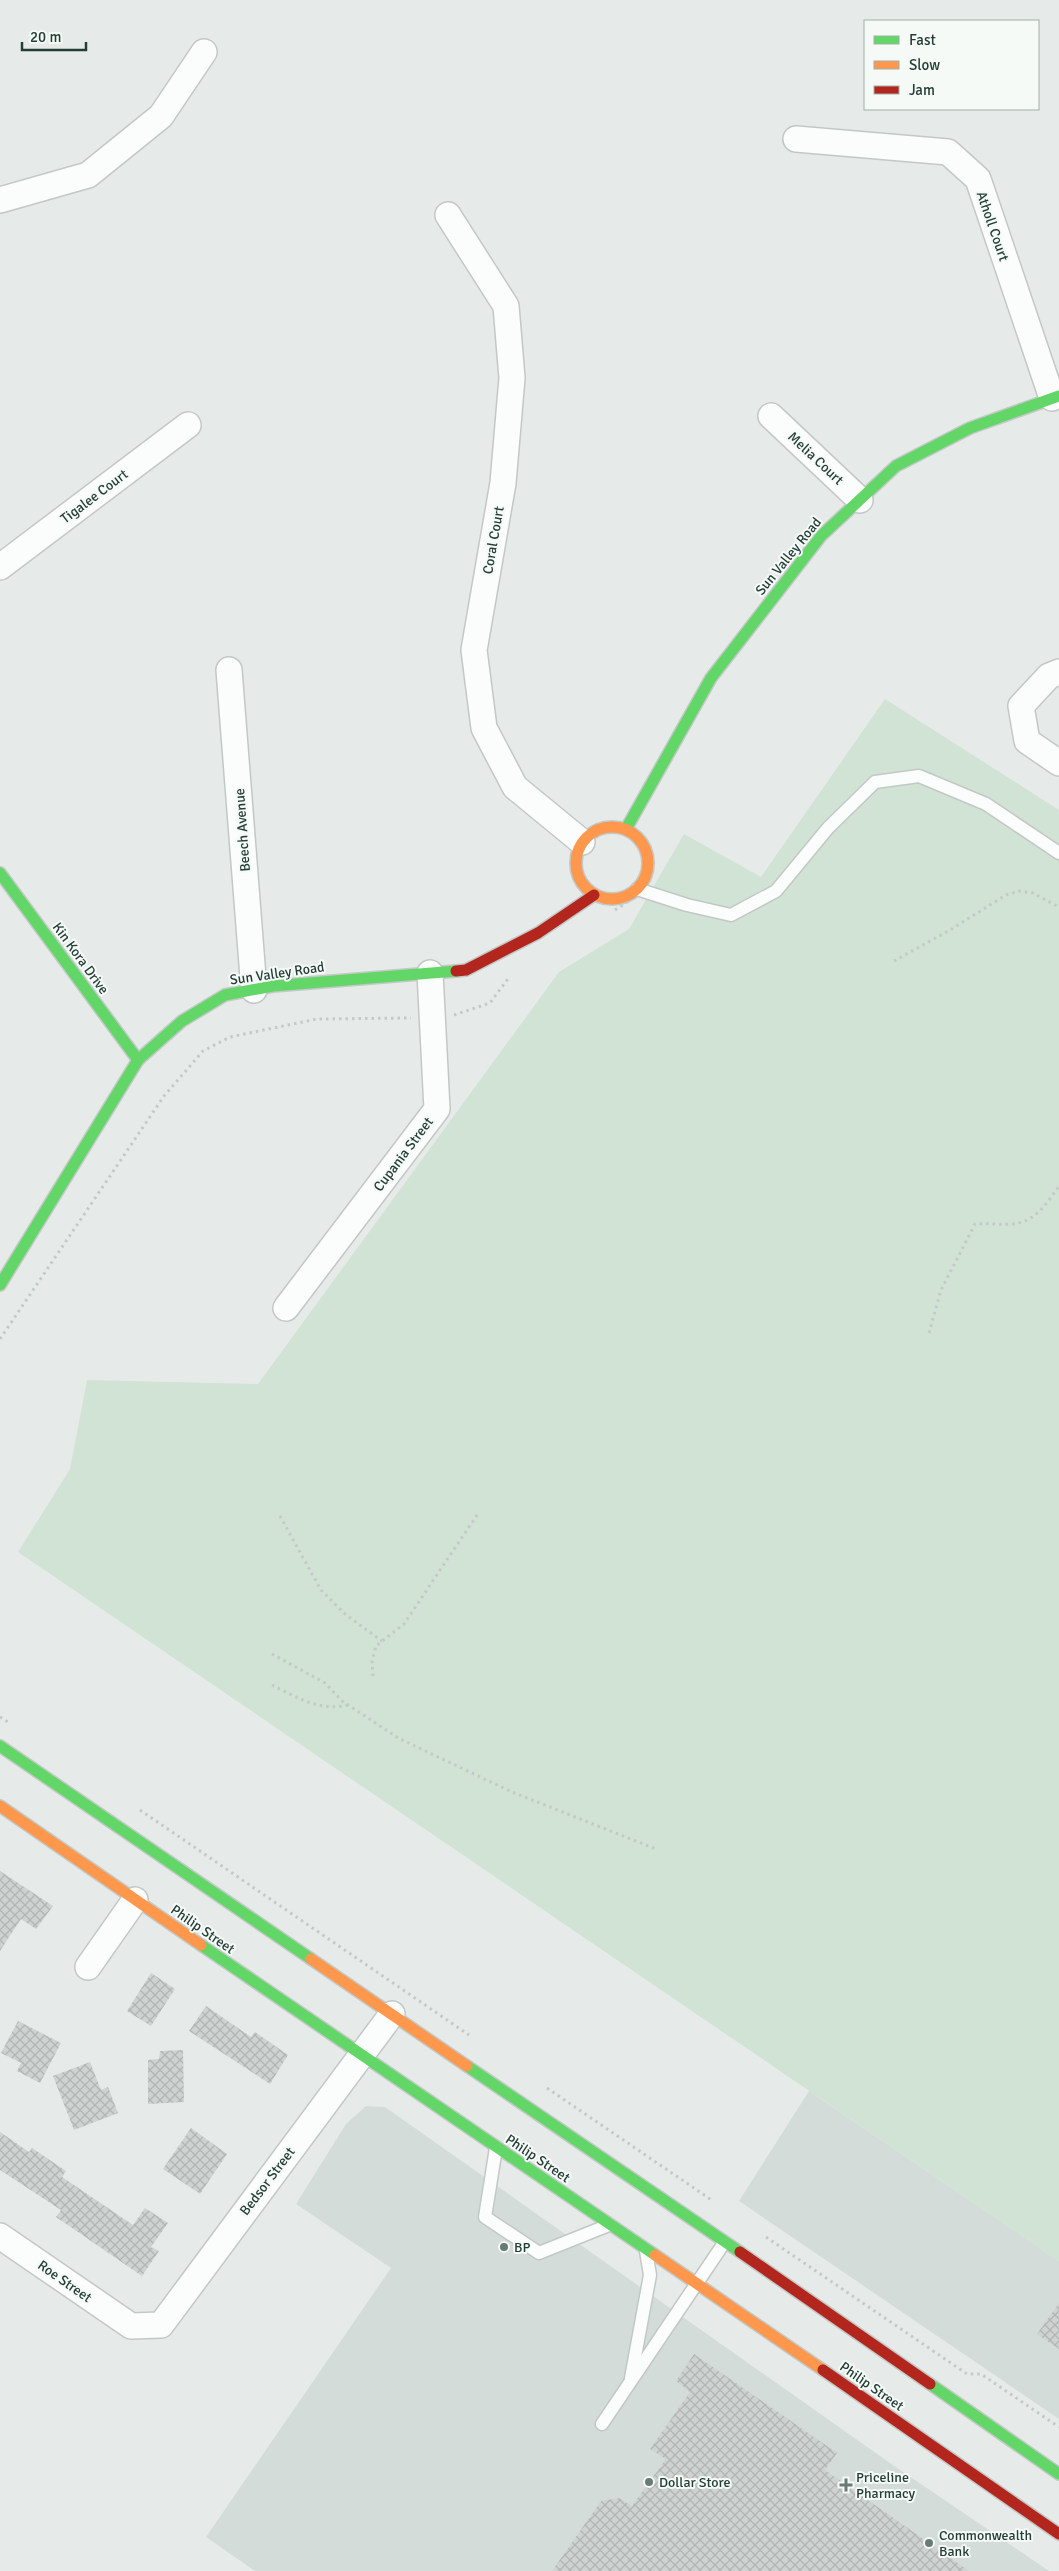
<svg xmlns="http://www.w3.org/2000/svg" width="1059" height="2571" font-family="Signika,sans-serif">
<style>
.built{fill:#d4dcd9}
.grass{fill:#d0e3d5}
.building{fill:url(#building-cross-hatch)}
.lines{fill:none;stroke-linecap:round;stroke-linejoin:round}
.lane-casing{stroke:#c3c8c6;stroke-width:15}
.street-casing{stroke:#c3c8c6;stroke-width:28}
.fast-casing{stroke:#c2c9c6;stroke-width:14}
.slow-casing{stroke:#c2c9c6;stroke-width:14}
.jam-casing{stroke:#c2c9c6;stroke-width:14}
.path{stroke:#c2cbc7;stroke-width:3;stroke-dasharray:2.5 4;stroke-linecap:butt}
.lane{stroke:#fbfcfc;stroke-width:12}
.street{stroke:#fbfcfc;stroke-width:25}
.fast{stroke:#63d668;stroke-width:11}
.slow{stroke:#ff974d;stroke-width:11}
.jam{stroke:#b3261e;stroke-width:11}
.poi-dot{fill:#687b75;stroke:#f5faf7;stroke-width:2}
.labels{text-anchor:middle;stroke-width:4;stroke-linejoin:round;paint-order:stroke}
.street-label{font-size:14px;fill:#243e36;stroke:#f5faf7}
.poi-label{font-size:14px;fill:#243e36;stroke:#f5faf7;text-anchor:start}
</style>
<defs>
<pattern id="building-cross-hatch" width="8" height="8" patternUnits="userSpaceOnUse" patternTransform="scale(1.25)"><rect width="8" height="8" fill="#ced2d0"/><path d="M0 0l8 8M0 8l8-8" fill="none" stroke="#b1b5b3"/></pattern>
</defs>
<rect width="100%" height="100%" fill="#e6ebe9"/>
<g class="built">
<polygon points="809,2091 1059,2261 1059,2419 739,2201"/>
<polygon points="366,2106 385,2107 890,2463 1049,2571 255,2571 206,2537 391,2268 296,2204 346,2124"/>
</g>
<polygon class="grass" points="885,699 1059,810 1059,2261 18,1552 70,1469 87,1380 258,1384 559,972 629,929 684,834 761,877"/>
<g class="building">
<polygon points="0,1871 53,1906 36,1929 21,1919 0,1951"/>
<polygon points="151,1973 175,1989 151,2026 127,2011"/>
<polygon points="206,2006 251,2037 255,2032 288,2055 270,2084 189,2031"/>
<polygon points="18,2021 61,2043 40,2083 17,2071 21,2063 1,2053"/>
<polygon points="183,2050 184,2102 148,2104 148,2060 159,2059 160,2051"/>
<polygon points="90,2062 101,2090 108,2087 118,2113 74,2130 53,2076"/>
<polygon points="191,2128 227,2154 200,2194 163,2169"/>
<polygon points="0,2132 29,2152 32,2148 66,2171 62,2177 133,2225 145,2208 168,2223 151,2247 159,2251 142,2276 56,2217 61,2210 0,2170"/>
<polygon points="1059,2303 1059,2349 1037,2334"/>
<polygon points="694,2354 837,2453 825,2470 969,2571 552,2571 601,2501 619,2498 632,2506 666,2459 650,2449 690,2392 676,2381"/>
</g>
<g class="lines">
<g class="lane-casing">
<g id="lane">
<polyline points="637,889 687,905 731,915 776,891 828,828 875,782 919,776 986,804 1059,853"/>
<polyline points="496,2148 485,2217 539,2253 609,2225"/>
<polyline points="631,2378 650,2275 646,2251"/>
<polyline points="602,2424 724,2243"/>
</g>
</g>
<g class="street-casing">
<g id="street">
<polyline points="796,139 948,152 978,179 1052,398"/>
<polyline points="0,200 88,175 161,116 204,52"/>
<polyline points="448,215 506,306 512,378 503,483 474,650 484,728 515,787 582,842"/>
<polyline points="771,416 860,500"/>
<polyline points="0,567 188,425"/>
<polyline points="229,670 254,990"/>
<polyline points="1059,672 1049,676 1021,706 1027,741 1059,763"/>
<polyline points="286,1308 437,1109 430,973"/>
<polyline points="88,1967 135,1900"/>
<polyline points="0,2236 131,2326 161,2325 392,2014"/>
</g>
</g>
<g class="fast-casing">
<g id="fast">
<polyline points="626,829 711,678 821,536 896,466 970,428 1059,396"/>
<polyline points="0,873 138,1060"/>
<polyline points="0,1285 138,1060 182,1021 225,995 273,986 456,971"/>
<polyline points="0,1746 311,1959"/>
<polyline points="201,1945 655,2255"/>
<polyline points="467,2066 740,2252"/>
<polyline points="930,2384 1059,2474"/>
</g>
</g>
<g class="slow-casing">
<g id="slow">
<circle cx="612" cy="863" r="36"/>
<polyline points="0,1806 201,1945"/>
<polyline points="311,1959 467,2066"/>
<polyline points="655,2255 823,2370"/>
</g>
</g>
<g class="jam-casing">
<g id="jam">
<polyline points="456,971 466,970 538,933 594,895"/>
<polyline points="740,2252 930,2384"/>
<polyline points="823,2370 1059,2534"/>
</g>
</g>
<g class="path">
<polyline points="615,910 627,902"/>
<polyline points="894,961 950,930 1006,895 1019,891 1033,893 1059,907"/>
<polyline points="454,1015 490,1003 510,976"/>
<path d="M929,1333L941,1290L975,1224C987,1223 999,1225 1011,1224C1035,1223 1047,1203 1059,1186"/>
<polyline points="0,1339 164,1096 203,1051 230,1037 317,1019 411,1018"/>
<polyline points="280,1516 321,1590 346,1615 382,1641"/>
<polyline points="272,1654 325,1683 342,1701 400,1739 512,1792 656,1849"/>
<polyline points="373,1676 372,1661 376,1646 404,1624 479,1512"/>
<path d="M272,1685C296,1697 320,1712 348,1705"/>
<polyline points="0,1717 8,1722"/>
<polyline points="140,1810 469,2035"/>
<polyline points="547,2088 713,2201"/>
<polyline points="766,2237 967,2374 981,2374 1059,2427"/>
</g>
<use href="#lane" class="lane"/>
<use href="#street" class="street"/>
<use href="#fast" class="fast"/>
<use href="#slow" class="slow"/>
<use href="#jam" class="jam"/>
</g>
<g class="poi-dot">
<circle cx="504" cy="2247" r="5"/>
<circle cx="649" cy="2482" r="5"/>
<path d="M843.5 2477.5h5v5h5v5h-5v5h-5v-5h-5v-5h5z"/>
<circle cx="929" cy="2543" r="5"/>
</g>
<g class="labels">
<g class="street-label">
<text transform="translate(993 226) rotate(71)" y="5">Atholl Court</text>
<text transform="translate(816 458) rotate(43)" y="5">Melia Court</text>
<text transform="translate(94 496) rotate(-37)" y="5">Tigalee Court</text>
<text transform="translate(493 540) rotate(-80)" y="5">Coral Court</text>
<text transform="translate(788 556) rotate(-51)" y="5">Sun Valley Road</text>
<text transform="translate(242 830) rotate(-94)" y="5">Beech Avenue</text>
<text transform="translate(81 958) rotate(54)" y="5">Kin Kora Drive</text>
<text transform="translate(277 973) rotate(-8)" y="5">Sun Valley Road</text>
<text transform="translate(403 1154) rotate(-53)" y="5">Cupania Street</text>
<text transform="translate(203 1929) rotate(35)" y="5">Philip Street</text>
<text transform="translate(538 2158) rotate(34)" y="5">Philip Street</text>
<text transform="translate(267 2181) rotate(-53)" y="5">Bedsor Street</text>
<text transform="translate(65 2281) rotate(35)" y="5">Roe Street</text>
<text transform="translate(872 2386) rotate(35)" y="5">Philip Street</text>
</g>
<g class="poi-label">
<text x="514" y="2252">BP</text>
<text x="856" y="2482">Priceline<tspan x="856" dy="16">Pharmacy</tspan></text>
<text x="659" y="2487">Dollar Store</text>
<text x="939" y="2540">Commonwealth<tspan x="939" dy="16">Bank</tspan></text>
</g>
</g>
<rect x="864" y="20" width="175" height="90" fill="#f5faf7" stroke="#a1afaa"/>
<rect x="874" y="36" width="25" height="8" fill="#63d668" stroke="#a1afaa"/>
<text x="909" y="45" font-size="15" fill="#243e36">Fast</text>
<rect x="874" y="61" width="25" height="8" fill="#ff974d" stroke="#a1afaa"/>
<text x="909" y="70" font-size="15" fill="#243e36">Slow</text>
<rect x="874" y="86" width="25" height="8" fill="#b3261e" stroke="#a1afaa"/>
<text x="909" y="95" font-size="15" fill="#243e36">Jam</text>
<path d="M22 42v8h64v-8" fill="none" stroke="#243e36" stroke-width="2.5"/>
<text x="30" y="42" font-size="15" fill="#243e36" stroke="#f5faf7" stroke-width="4" paint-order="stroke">20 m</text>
</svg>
